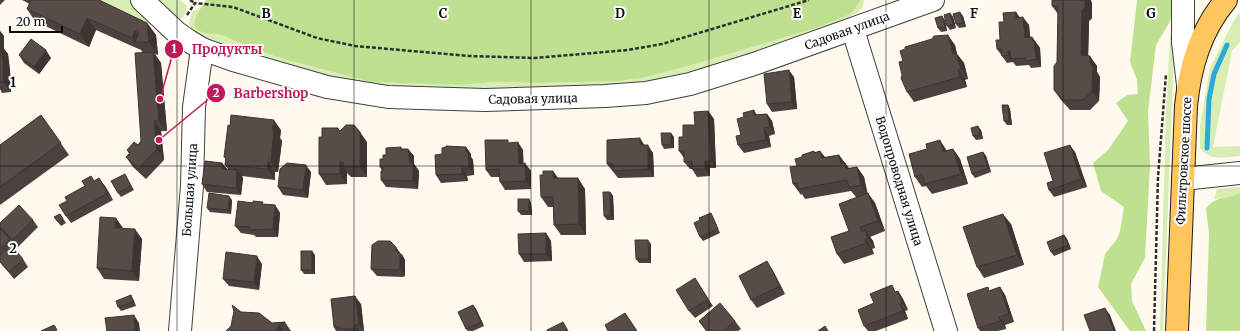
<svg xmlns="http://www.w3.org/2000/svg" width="1240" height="331" font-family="Merriweather,serif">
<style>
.green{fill:#d8edb3}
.forest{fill:#bde091}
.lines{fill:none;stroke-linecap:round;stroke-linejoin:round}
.stream{stroke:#2ca8da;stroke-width:5}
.minor-casing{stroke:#404040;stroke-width:24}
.major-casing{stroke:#1e1e1e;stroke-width:24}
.path{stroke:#2f2f2f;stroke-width:2.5;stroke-dasharray:4 2;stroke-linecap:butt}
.minor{stroke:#fff;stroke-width:22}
.major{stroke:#ffc65d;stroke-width:22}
.wall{fill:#4b413e}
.shaded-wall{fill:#3d3532}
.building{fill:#574c48;stroke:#3d3532}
.grid{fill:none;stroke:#0d0d0d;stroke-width:1;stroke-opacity:0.55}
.labels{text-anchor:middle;stroke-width:4;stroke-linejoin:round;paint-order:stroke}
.street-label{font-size:12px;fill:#0d0d0d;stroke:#fff}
.grid-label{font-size:13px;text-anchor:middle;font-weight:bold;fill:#0d0d0d;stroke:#fff;stroke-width:4;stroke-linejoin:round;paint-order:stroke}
.leader{fill:none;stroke:#c2185b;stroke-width:1.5}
.callout-dot{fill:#c2185b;stroke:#fff;stroke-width:1.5}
.mark-label{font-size:12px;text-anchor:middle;font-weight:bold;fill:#fff}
.callout-label{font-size:13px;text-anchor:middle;font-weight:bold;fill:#c2185b;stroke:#fff;stroke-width:4;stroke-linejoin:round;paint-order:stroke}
</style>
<rect width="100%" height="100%" fill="#fffaed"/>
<g class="green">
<polygon points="99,0 131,0 162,30 100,0"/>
<path d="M155,0H180L187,6C186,12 184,19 176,21Z"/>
<path d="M861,0H864L863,7L857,13L840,22L805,36L649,84L601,88L409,90L330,78L244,52L223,43L200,37L193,32L189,23L192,12L201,7C195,14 194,19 195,28L203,33L222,35L251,48L283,59L371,82L462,85L492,82L541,83L620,81L642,78L692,65L816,28L855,9Z"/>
<path d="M1240,12V42L1232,51L1213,147L1240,146V156C1223,157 1212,162 1200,148V126L1210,68L1234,20Z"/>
<polygon points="1175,28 1163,331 1160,331 1166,112 1170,37"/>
<polygon points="1240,187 1240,193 1232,198 1214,199 1217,189"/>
</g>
<g class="forest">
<path d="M206,0H861L855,9L848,15L816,28L692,65L642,78L620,81L541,83L492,82L462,85L371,82L283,59L251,48L222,35L203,33L195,28C193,14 200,11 206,0Z"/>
<polygon points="1137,0 1174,0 1175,8 1169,23 1156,45 1148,111 1150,165 1145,258 1131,284 1132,301 1146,331 1130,331 1098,287 1105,254 1117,239 1120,231 1124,207 1101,191 1093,163 1108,150 1128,121 1116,103 1127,95 1138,94 1137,80 1130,62"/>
<path d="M1240,193V331H1206L1209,234L1206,208C1219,194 1225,201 1240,193Z"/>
</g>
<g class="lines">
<polyline class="stream" points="1207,148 1209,99 1214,74 1227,45"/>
<g class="minor-casing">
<g id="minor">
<polyline points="142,0 176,32 189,41 202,49 233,60 327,87 388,97 485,100 605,96 646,93 690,84 754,64 933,0"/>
<polyline points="1183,0 1183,42 1188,85"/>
<polyline points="853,30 946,331"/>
<polyline points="1183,179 1240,173"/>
<polyline points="180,331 192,186 194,107 202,49"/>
</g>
</g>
<g class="major-casing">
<path id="major" d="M1177,331L1186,106C1190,67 1200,31 1226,0"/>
</g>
<g class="path">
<polyline points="190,0 195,3"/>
<polyline points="187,15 195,3 233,7 317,38 355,46 469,56 535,58 628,50 662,44 809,0"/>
<polyline points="1154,331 1158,177 1166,74"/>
</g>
<use href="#minor" class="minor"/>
<use href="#major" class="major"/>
</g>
<g class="wall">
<polygon points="0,0 5,0 0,5"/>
<polygon points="22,0 99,0 147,23 156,35 158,55 155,54 161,63 167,131 161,131 164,160 146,179 133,167 126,157 129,154 127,150 138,145 141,141 143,53 141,50 96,30 89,47 35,21 27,9 29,4 28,3"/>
<polygon points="1092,3 1092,18 1089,21 1088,56 1097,66 1097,72 1100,77 1099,101 1090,110 1070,110 1061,100 1054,90 1057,62 1058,14 1052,6"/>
<polygon points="950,13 953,17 956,28 950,30 947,26"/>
<polygon points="963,16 966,27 959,28 956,24"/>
<polygon points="1020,18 1029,25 1030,37 1032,37 1040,48 1041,67 1031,68 1029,65 1016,66 1013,62 1007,63 997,49 1000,40 1004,22"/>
<polygon points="945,20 947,31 941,32 938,28"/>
<polygon points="0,31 4,36 4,49 8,54 10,71 11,92 2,93 0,89"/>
<polygon points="955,45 957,54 964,63 968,79 965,80 967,87 914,102 907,92"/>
<polygon points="19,55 51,58 39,74 24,63"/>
<polygon points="794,77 797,109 772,112 767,104"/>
<polygon points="1008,105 1010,109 1012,125 1007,125 1004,121"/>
<polygon points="754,110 757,115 767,114 772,121 775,134 769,136 771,147 744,153 738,145 744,117"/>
<polygon points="708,111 714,119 716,168 710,168 710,176 697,177 692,169 690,169 684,162 684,158 679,151 683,137"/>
<polygon points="41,115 69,155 0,205 0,145"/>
<polygon points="338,128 340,131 367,142 367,177 351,177 347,173 347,184 326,185 319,174 322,137"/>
<polygon points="281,130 280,138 282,141 278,172 275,172 275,180 242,176 243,178 241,195 207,192 202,184 222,163 227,169 228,169 225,165 226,159 224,157"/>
<polygon points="981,130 983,139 976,140 973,136"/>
<polygon points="674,137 674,148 664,149 662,145"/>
<polygon points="510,143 523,150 523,163 531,171 531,189 505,190 500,182 500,177 491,177 486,170"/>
<polygon points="645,145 653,153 654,177 618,178 607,164"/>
<polygon points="401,147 402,149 408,149 414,156 414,164 419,171 418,189 386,187 381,180 382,171 380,167 383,159 386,155"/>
<polygon points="466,147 471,154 471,157 473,160 474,175 467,176 468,181 441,183 436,175 442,154"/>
<polygon points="953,149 960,159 968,184 932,194 926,186 922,187 915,177 947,150"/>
<polygon points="814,151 815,153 820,151 825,157 839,155 849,168 857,167 864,177 867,193 875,203 885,231 870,237 873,241 875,248 872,249 874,254 844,264 837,254 849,231 856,197 851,191 805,199 802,194 801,195 793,184 797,166"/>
<polygon points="983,152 986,156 991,172 975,178 972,174"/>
<polygon points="1075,152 1087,187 1054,197 1049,190 1053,181"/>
<polygon points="553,171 558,178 585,189 586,235 561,235 554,225 553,207 548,207 541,197 543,175"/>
<polygon points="311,172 308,198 283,195 278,187"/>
<polygon points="91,176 94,181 105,186 113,200 71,223 66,216"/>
<polygon points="127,178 134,190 121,197 118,193"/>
<polygon points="610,192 613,196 614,220 607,220 604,216"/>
<polygon points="529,199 531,203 532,215 521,215 518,211"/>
<polygon points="232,200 231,214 210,212 207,208"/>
<polygon points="264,204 275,205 280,213 278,237 256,237 254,235 241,233 235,226"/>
<polygon points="60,214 66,223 61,226 54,217"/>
<polygon points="713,217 720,233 703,241 700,237"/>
<polygon points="33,220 38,227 18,247 12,242 16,246 14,248 23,259 28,267 14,279 0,262 0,228 2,230 0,228 0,223"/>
<polygon points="1011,224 1024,265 984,278 977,267"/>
<polygon points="123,228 142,239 139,281 104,279 97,268"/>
<polygon points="546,233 551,241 552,261 524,262 519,254"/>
<polygon points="1064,235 1067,239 1071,249 1054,256 1051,252"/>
<polygon points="651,244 651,263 639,263 636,259"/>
<polygon points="402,254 405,260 405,276 403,277 377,276 371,269"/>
<polygon points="315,255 315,274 304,274 301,270"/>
<polygon points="262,264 259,290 229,286 223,279"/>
<polygon points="772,269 785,294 757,308 751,300"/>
<polygon points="700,286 713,306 695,318 689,311"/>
<polygon points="1000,287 1005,295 1014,322 1005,325 1006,329 998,331 980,331 978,328 991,290"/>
<polygon points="898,291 903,299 908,310 905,311 908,319 876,331 868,331 864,326 874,303"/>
<polygon points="131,295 133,299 136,306 121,311 118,307"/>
<polygon points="361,304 364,331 336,331 334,327"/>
<polygon points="473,305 476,309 484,326 473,331 468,331 466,329"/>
<polygon points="241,312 272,323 285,322 291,331 226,331 231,326"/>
<polygon points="699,321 735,321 741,329 738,331 706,331"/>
</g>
<g class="shaded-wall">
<polygon points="1085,0 1091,0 1092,3 1092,18 1089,21 1088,65 1081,55 1082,10"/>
<polygon points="960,12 963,16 966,27 963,23"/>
<polygon points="1016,12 1021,19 1016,18"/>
<polygon points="950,13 953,17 956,28 953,24"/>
<polygon points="942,16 945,20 947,31 945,27"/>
<polygon points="1023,17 1029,25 1031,45 1025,38"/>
<polygon points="87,18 96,30 89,47 80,34"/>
<polygon points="147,23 156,35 158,55 149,42"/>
<polygon points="0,31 4,36 4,49 8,54 10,71 11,92 3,82 0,46"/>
<polygon points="135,31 143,42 135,42 132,38"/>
<polygon points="948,35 955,45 957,54 964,63 968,79 961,69 953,54"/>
<polygon points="1032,37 1040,48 1041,67 1036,59"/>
<polygon points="46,50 51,58 39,74 34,67"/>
<polygon points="1008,51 1013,58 1011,59 1013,62 1008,55"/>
<polygon points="153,52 161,63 167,131 159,121"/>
<polygon points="1090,56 1097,66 1097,72 1100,77 1099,101 1092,91 1090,63"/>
<polygon points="789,70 794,77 797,109 792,102"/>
<polygon points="958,70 965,80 967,87 960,77"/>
<polygon points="1008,105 1010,109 1012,125 1009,121"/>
<polygon points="708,111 714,119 716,168 711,161"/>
<polygon points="767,114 772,121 775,134 770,127"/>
<polygon points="274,120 281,130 280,138 282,141 278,172 271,162 272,130"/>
<polygon points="154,121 161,131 164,160 157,149"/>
<polygon points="978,126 981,130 983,139 980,135"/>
<polygon points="764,128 769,136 771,147 766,140"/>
<polygon points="360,132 367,142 367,177 360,167"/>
<polygon points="671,133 674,137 674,148 671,144"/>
<polygon points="640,138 645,146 640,145"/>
<polygon points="940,140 947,151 943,152"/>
<polygon points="518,142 523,150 524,171 519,164"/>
<polygon points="648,145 653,153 654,177 648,169"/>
<polygon points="1070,145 1075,152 1087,187 1081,179"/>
<polygon points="466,147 471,154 471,157 473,160 474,175 469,168 466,152"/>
<polygon points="408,149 414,156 414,164 419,171 418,189 413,181 410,163"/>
<polygon points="953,149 960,159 968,184 961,174"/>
<polygon points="820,151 828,162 822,158"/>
<polygon points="983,152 986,156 991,172 988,168"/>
<polygon points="839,155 845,164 845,163 852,173 841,164"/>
<polygon points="705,161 710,168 710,176 705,169"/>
<polygon points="268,162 275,172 275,180 267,169"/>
<polygon points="340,162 347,173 347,184 340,174"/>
<polygon points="222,163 228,170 222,169"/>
<polygon points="525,163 531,171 531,189 526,181"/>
<polygon points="306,165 311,172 308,198 303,190"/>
<polygon points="857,167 864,177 868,195 861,185"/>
<polygon points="462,168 467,176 468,181 462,174"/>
<polygon points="237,170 243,178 241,195 236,188"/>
<polygon points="553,171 560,181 553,178"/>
<polygon points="99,178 105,186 113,200 108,193"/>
<polygon points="578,178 585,189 586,235 579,224"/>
<polygon points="610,192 613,196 614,220 611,216"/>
<polygon points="868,193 875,203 885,231 878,221"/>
<polygon points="229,196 232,200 231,214 228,210"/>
<polygon points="529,199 531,203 532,215 529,211"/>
<polygon points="275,205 280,213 278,237 273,229"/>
<polygon points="1003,214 1011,224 1024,265 1017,255"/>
<polygon points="116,218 123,228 115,228"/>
<polygon points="135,229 142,239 139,281 132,271"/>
<polygon points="865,230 873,241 875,248 868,238"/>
<polygon points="546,233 551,241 552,261 546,254"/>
<polygon points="1064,235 1067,239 1071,249 1068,245"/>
<polygon points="865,239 872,249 874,254 866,243"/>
<polygon points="648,240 651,244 651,263 649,259"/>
<polygon points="396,247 405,260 405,276 400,268 396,251"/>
<polygon points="312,251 315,255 315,274 312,270"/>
<polygon points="257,256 262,264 259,290 254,282"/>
<polygon points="767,261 772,269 785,294 780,286"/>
<polygon points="1000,287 1005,295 1014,322 1009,314"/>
<polygon points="898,291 903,299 908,310 902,303"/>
<polygon points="131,295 133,299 136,306 133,302"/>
<polygon points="355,296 361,304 364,331 359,324"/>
<polygon points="900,304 905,311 908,319 903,311"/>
<polygon points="473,305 476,309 484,326 481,322"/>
<polygon points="1105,308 1110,315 1116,331 1113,331 1113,330"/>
<polygon points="134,315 139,323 140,331 135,331"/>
<polygon points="999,317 1005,325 1006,329 1001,321"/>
<polygon points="279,325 283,331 276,331"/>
<polygon points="355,325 359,331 357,331 355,329"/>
</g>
<g class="building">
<polygon points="30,0 99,0 147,23 149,42 135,42 139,33 135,31 132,38 87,18 80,34 27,9 31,0"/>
<polygon points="1052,0 1085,0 1085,7 1082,10 1081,55 1090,56 1090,63 1093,66 1092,91 1083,100 1063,100 1054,90 1054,66 1057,62 1058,6 1052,6"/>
<polygon points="960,12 963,23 956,24 953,14"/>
<polygon points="1016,12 1016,18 1023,17 1025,38 1032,37 1032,41 1034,41 1036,59 1026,61 1025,58 1011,59 1010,51 1008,51 1008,55 1002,56 1001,49 997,49 996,40 1000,40 999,22 1004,22 1003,13"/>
<polygon points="950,13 953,24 947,26 944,15"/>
<polygon points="942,16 945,27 938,28 935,18"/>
<polygon points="948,35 953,54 956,53 961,69 958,70 960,77 907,92 901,78 902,75 899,62 903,61 900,51 905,49 905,47 932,39 934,36"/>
<polygon points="31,39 46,50 34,67 19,55"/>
<polygon points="0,44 3,61 3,82 0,82"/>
<polygon points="153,52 159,121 154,121 157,149 138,169 126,157 130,153 127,150 134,142 138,145 141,141 135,53"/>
<polygon points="789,70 792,102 767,104 764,74"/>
<polygon points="1002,105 1008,105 1009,121 1004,121"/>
<polygon points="754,110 754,115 767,114 770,127 764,128 766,140 738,145 736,136 741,135 737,119 744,117 743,113"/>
<polygon points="708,111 711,161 705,161 705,169 692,169 692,161 684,162 684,151 679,151 679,137 683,137 683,125 695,125 694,112"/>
<polygon points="41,115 61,143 0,187 0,145"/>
<polygon points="231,115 274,120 272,130 274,130 271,162 268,162 267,169 225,165 226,157 224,157 228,125 230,126"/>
<polygon points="346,125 354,125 360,132 360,167 344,167 343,162 340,162 340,174 319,174 319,137 322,137 322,128 338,128 338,131 340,131"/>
<polygon points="978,126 980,135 973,136 971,128"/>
<polygon points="661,133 671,133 671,144 662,145"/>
<polygon points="640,138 640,145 648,145 648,169 613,171 613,164 607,164 607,140"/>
<polygon points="485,140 508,140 508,143 518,142 519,164 525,163 526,181 500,182 499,169 486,170"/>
<polygon points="940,140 943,152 953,149 961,174 925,184 922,174 915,177 909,154 927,149 926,144"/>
<polygon points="1070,145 1081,179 1049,190 1047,183 1053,181 1044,153"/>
<polygon points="446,146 466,147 466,152 468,152 469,168 462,168 462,174 436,175 435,155 442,154 442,148 446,147"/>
<polygon points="401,147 401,149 408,149 410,163 413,163 413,181 381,180 381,171 383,171 383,167 380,167 380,159 383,159 383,155 386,155 386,148"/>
<polygon points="814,151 814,153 820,151 822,158 839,155 841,164 845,163 846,169 857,167 861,185 849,187 847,180 798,189 797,183 793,184 790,167 797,166 795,159 802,157 802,155"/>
<polygon points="983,152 988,168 972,174 967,157"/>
<polygon points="205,161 222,163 222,169 237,170 236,188 202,184"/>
<polygon points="287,163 306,165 303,190 278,187 280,169"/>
<polygon points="543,171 553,171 553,178 578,178 579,224 554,225 553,197 541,197 540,175 543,175"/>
<polygon points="125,174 131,186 118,193 111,181"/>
<polygon points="91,176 94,181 99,178 108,193 66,216 59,205 67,201 65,197 85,186 82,181"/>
<polygon points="603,192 610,192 611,216 604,216"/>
<polygon points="209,193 229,196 228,210 207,208"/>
<polygon points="868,193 878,221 860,227 862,232 865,230 868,238 865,239 866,243 837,254 831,237 849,231 839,204"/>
<rect x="518" y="199" width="11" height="12"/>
<polygon points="238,201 253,203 253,201 263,202 262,204 275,205 273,229 250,230 250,227 235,226"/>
<polygon points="19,205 33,220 12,240 0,227 0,223"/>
<polygon points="711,213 718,229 700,237 694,223 700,220 699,218"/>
<polygon points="60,214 63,219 58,222 54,217"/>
<polygon points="1003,214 1017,255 977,267 963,227"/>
<polygon points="100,217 116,218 115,228 135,229 132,271 97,268"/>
<polygon points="0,228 10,239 0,249"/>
<polygon points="546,233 546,254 519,254 518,234"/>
<polygon points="1064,235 1068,245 1051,252 1047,242"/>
<polygon points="635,240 648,240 649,259 636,259"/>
<polygon points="378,241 390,241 396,247 396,251 400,253 400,268 398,270 371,269 372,245"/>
<polygon points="11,245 23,259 9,272 0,262 0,255"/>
<rect x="301" y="251" width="11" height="19"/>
<polygon points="226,252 257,256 254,282 223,279"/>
<polygon points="767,261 780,286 751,300 739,276"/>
<polygon points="695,278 708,299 689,311 676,290"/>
<polygon points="892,285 895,292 898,291 902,303 900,304 903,311 864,326 858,310 874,303 870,294"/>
<polygon points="988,287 989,291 1000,287 1009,314 999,317 1001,321 978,328 967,294"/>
<polygon points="131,295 133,302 118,307 116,301"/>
<polygon points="355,296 359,324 355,325 355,329 340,329 340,327 334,327 331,299"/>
<polygon points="720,303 735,321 724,331 707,331 699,321"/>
<polygon points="232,305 241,312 259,313 272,323 285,322 279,325 276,331 226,331 231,326 234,311"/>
<polygon points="473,305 481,322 466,329 458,312"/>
<polygon points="1105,308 1113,330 1110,331 1090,331 1084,315"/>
<polygon points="625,313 637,331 608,331 605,325"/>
<polygon points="134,315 135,331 107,331 105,318"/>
<polygon points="563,322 568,331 547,331 547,330"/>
<polygon points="54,325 57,330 54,331 41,331"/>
<polygon points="825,326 828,331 818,331"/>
</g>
<path class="grid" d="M177,0V331M354,0V331M531,0V331M709,0V331M886,0V331M1063,0V331M0,166H1240"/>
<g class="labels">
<g class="street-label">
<text transform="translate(847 31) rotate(-20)" y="4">Садовая улица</text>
<text transform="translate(533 99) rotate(-1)" y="4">Садовая улица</text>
<text transform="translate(1184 161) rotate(-87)" y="4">Фильтровское шоссе</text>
<text transform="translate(899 181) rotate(73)" y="4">Водопроводная улица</text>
<text transform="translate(190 190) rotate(-86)" y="4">Большая улица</text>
</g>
</g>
<g class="grid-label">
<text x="266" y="18">B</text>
<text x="443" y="18">C</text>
<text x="620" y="18">D</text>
<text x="797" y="18">E</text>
<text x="974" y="18">F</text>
<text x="1151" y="18">G</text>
<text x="13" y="87">1</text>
<text x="13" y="253">2</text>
</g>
<path class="leader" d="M160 99L174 49M159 140L216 93"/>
<g class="callout-dot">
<circle cx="160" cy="99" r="4"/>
<circle cx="159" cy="140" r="4"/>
<circle cx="174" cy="49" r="10"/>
<circle cx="216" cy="93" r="10"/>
</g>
<g class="mark-label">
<text x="174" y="53">1</text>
<text x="216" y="97">2</text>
</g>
<g class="callout-label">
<text x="227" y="54">Продукты</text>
<text x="271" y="98">Barbershop</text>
</g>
<path d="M10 26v6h52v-6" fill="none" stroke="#0d0d0d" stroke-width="2"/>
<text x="16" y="26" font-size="12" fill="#0d0d0d" stroke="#ffffff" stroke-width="3" paint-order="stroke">20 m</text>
</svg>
